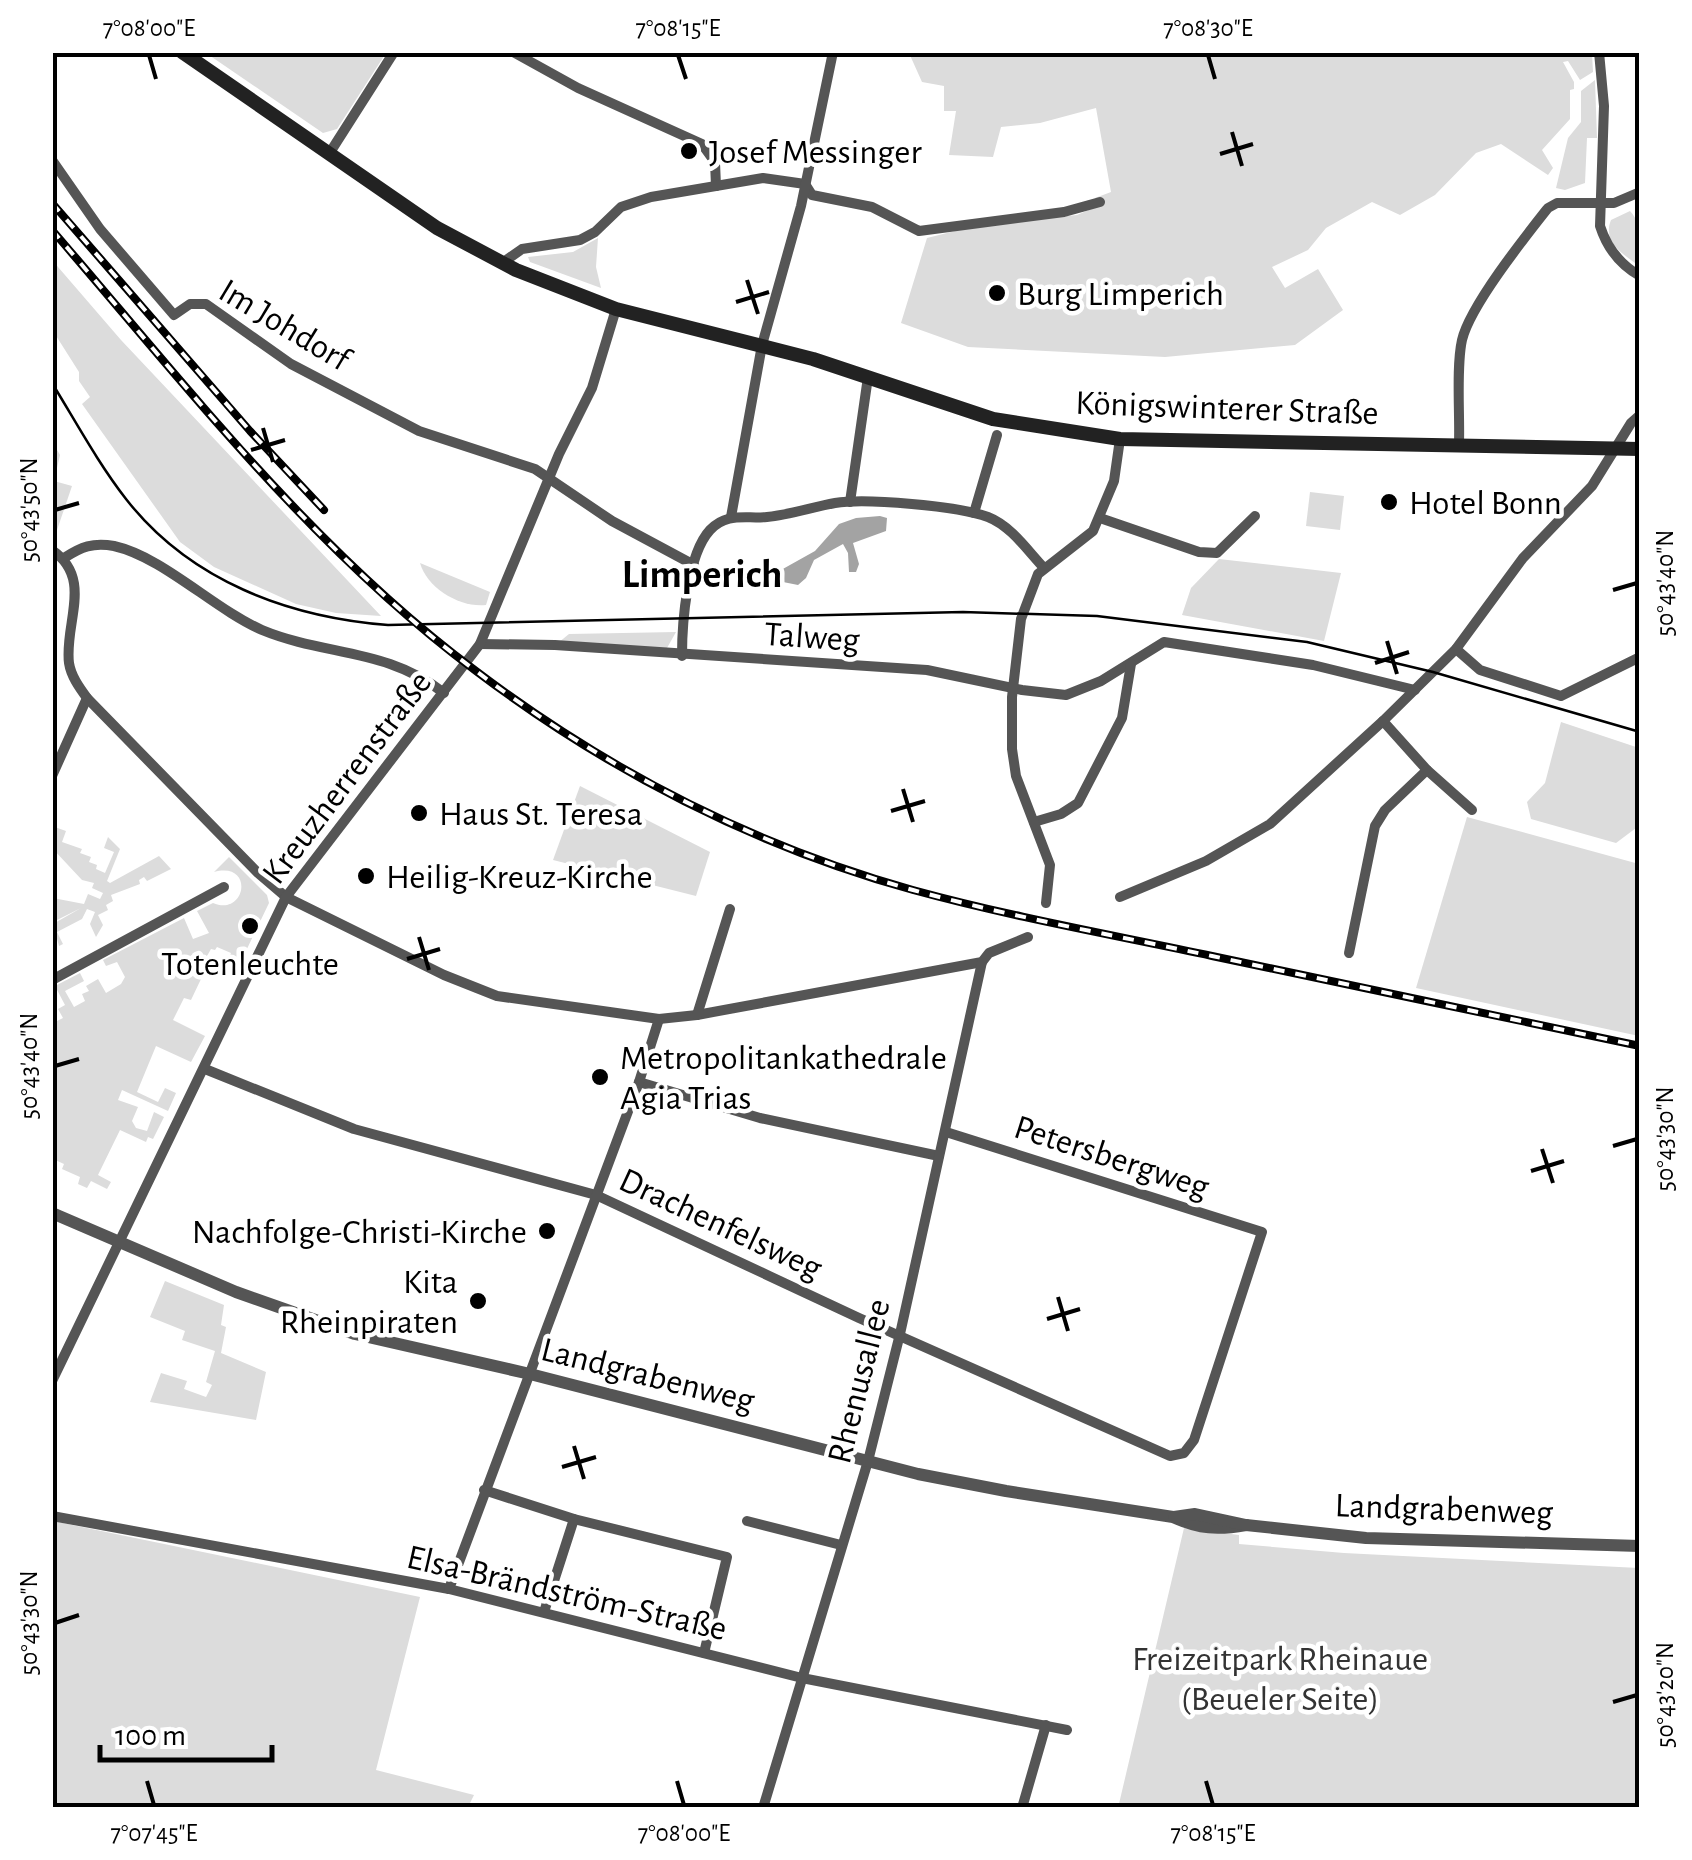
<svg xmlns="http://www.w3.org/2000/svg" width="1692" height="1860" font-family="'Alegreya Sans',sans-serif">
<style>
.green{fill:#dcdcdc}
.water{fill:#a3a3a3}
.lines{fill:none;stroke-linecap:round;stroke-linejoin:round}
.minor{stroke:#555;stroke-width:10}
.tertiary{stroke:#555;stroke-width:12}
.secondary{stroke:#222;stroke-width:14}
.tram{stroke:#000;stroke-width:2.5}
.rail-casing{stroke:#000;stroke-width:8}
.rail{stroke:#fff;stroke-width:4;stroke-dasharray:11;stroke-linecap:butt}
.ticks{fill:none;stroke:#000;stroke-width:4}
.poi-dot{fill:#000;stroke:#fff;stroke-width:4}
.labels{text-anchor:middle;stroke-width:9;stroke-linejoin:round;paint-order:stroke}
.poi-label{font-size:35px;fill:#000;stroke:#fff;text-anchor:start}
.street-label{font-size:35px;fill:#000;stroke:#fff}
.park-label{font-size:35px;fill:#333;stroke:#fff}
.quarter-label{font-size:40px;font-weight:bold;fill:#000;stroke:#fff}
.neatline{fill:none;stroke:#000;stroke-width:4}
.ticks-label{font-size:25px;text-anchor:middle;fill:#000}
</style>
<rect width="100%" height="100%" fill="#fff"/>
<g class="green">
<polygon points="206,53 386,53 337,129 323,133"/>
<polygon points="909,53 1592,53 1593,72 1580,80 1568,61 1563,62 1574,82 1574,89 1570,90 1570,119 1542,150 1553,168 1548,175 1501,144 1476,153 1435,195 1400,215 1372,202 1326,228 1308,250 1272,267 1285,288 1318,269 1343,310 1295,345 1165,357 968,347 901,323 927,238 979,225 1077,215 1098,206 1095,198 1111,192 1096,108 1040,123 1001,127 993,157 949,155 956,111 944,111 944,86 922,82"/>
<polygon points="1595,80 1597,138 1587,138 1585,183 1565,190 1556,188 1568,138 1581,122 1581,91"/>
<path d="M1630,211C1644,225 1639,248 1639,266C1623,254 1602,242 1611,220Z"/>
<polygon points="598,238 596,267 601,288 530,262 528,257 573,252"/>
<polygon points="52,260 121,340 381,616 336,613 296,604 214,567 180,542 82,404 90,397 79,381 79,372 53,331"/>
<polygon points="53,443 60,455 54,481 72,486 57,530 53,528"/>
<polygon points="1310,492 1344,496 1340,530 1306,526"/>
<polygon points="1219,559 1341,573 1324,641 1182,615 1191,588"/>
<path d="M420,563L490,592L486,605C460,608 427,588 420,563Z"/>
<polygon points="676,632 667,648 558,643 569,634"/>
<polygon points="1561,722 1639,748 1636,828 1616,843 1531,819 1527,802 1545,783"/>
<polygon points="580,786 710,852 696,896 553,860"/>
<polygon points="1467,817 1639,864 1639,1036 1416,988"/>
<polygon points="52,826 66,831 62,842 82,849 80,853 91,857 89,862 97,865 96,869 105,873 114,852 104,848 108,837 120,849 107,881 110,883 159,856 171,869 147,881 144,877 139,880 140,884 111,895 113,901 106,905 108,910 98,915 103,925 96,937 90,924 95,912 87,909 82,919 57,932 63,944 59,946 53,924 81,908 53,922 53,898 84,904 88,894 100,899 103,893 92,888 94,883 82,880 53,849"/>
<path d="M229,857L267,895L269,903L234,976L223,971L231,953L217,947L215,950L211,949L207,956L211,958L191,1000L184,998L173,1020L205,1036L191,1062L156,1046L137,1092L158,1102L165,1088L176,1093L168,1111L122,1090L118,1100L138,1107L132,1121L136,1128L147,1131L154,1112L164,1117L153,1139L148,1137L146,1142L120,1130L98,1175L111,1182L107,1189L91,1181L87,1188L78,1184L80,1177L62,1169L64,1164L53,1159V1023L63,1018L58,1009L65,1005L55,986L80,973L84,981L65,991L74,1007L85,1001L82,994L89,991L86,986L98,979L106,993L121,984L125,977L117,962L106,966L103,960L184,918L193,939L209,933L197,911L213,903C246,917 255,861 214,872Z"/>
<polygon points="165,1281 224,1305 221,1325 226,1327 221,1353 266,1372 256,1420 150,1402 161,1373 187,1381 184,1389 206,1397 212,1385 206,1382 215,1351 182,1340 185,1331 150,1317"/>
<polygon points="53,1521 420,1597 376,1770 474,1795 468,1807 53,1807"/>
<polygon points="1184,1528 1239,1535 1239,1544 1344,1553 1639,1568 1639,1807 1118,1808"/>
</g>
<polygon class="water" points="880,516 887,518 886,531 853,543 859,564 856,572 849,572 848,553 843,544 814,560 806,578 798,585 783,582 779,574 781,570 815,551 839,524 856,518"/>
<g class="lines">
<g class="minor">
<polyline points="513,52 578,88 702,144 715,162 716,186"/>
<path d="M1599,52L1604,106L1600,226C1607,248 1619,264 1640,276"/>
<polyline points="329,154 394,52"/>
<polyline points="52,160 100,229 174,315 190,304 206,304 291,364 419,431 535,469 612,521 694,565"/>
<polyline points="502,263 522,249 580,240 595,232 621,207 651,197 763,178 805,184 812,195 872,207 919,231 1064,212 1100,202"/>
<path d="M1459,443C1460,414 1456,367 1462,340C1470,306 1525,237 1548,208L1557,203H1614L1640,192"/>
<polyline points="850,502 868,377"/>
<polyline points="974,513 997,435"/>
<polyline points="731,517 762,345 801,206 833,52"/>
<polyline points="1100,518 1199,552 1217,553 1255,516"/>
<path d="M52,550C94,579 64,623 69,663C71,676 79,687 87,698L258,873L286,897L444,975L497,996L659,1019L697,1015L982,962L989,953L1028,937"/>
<path d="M64,558C81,547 93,542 114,546C163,557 214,609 262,630C325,656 387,648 444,693"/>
<polyline points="480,644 555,645 927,670 1022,690 1066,695 1101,681 1164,642 1313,665 1415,690"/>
<polyline points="1456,649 1480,670 1561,696 1640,657"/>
<path d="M682,656C682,623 687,555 710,530C727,512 745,519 767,517C790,515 812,507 835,503C866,498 958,506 988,517C1011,526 1027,550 1044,568"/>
<polyline points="1383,721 1427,770 1472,810"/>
<polyline points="52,776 87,698"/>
<polyline points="1034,822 1061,814 1078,803 1122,718 1131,664"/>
<polyline points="1120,897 1206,861 1270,824 1383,721 1456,649 1523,558 1592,486 1631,423 1640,415"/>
<polyline points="1046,903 1050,865 1016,776 1012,749 1012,697 1021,619 1038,574 1093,531 1114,481 1120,439"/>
<polyline points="1349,953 1375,826 1385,810 1427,770"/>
<polyline points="52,980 224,887"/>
<polyline points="697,1015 730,909"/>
<polyline points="205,1069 354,1129 596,1195 859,1318 1170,1456 1184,1453 1194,1440 1262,1232 946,1132"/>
<polyline points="639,1082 760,1118 939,1156"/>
<polyline points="52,1381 286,897 480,644 559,454 592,388 616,309"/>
<polyline points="484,1490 574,1519 727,1557 704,1653"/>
<polyline points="52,1516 449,1589 802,1678 1067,1730"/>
<polyline points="747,1521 841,1545"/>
<polyline points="449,1589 639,1082 659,1019"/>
<polyline points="544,1612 574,1519"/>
<polyline points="763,1808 868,1461 900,1334 982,962"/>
<polyline points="1022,1808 1046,1725"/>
</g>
<g class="tertiary">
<path d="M52,1213L236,1292L355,1334L530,1374L918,1474L1006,1491L1173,1517C1199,1529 1218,1530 1246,1525"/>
<polyline points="1174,1517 1195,1514 1246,1525 1366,1538 1640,1546"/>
</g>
<polyline class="secondary" points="182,52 437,228 516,270 616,309 813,359 993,419 1120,439 1640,449"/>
<path class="tram" d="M52,383C76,422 98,463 126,499C190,581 288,617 388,625L963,612L1097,616L1307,642L1433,672L1640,732"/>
<g class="rail-casing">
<g id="rail">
<polyline points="52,203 250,431 324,510"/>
<path d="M52,230C185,384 312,549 476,671C607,770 755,846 913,890C1012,917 1113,935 1212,956C1355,986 1497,1016 1640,1046"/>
</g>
</g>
<use href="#rail" class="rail"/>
</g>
<path class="ticks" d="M149,55L156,79M678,55L686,79M1208,55L1215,79M1232,132L1242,166M1220,154L1253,144M747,280L758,314M736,302L769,292M263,428L273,462M251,450L285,440M55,510L79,503M1613,590L1637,583M1387,641L1397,674M1375,663L1409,652M903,789L913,822M891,811L925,801M419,937L429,970M407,959L440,949M55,1066L79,1059M1613,1146L1637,1139M1542,1149L1553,1183M1531,1171L1564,1161M1058,1297L1068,1331M1047,1319L1080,1309M574,1446L584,1479M562,1467L596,1457M55,1623L79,1615M1613,1702L1637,1695M147,1781L154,1805M677,1781L684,1805M1206,1781L1213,1805"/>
<g class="poi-dot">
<circle cx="689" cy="151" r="10"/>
<circle cx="997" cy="293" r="10"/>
<circle cx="1389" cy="502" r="10"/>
<circle cx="419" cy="813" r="10"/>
<circle cx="366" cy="876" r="10"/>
<circle cx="250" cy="926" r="10"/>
<circle cx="600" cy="1077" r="10"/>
<circle cx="547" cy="1231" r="10"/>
<circle cx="478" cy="1301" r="10"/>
</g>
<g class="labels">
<g class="poi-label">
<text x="709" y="163">Josef Messinger</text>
<text x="1017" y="305">Burg Limperich</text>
<text x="1409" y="514">Hotel Bonn</text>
<text x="439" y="825">Haus St. Teresa</text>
<text x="386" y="888">Heilig-Kreuz-Kirche</text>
<text x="250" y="975" text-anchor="middle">Totenleuchte</text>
<text x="620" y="1069">Metropolitankathedrale<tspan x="620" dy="40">Agia Trias</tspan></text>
<text x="527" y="1243" text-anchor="end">Nachfolge-Christi-Kirche</text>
<text x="458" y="1293" text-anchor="end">Kita<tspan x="458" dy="40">Rheinpiraten</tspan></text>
</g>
<g class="street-label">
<text transform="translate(285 324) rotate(31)" y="12">Im Johdorf</text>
<text transform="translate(1227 407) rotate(2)" y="12">Königswinterer Straße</text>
<text transform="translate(812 636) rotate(4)" y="12">Talweg</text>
<text transform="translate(346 777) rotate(-53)" y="12">Kreuzherrenstraße</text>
<text transform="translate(1112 1156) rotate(18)" y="12">Petersbergweg</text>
<text transform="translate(721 1223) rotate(25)" y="12">Drachenfelsweg</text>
<text transform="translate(648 1374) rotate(14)" y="12">Landgrabenweg</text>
<text transform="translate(858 1381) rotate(-76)" y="12">Rhenusallee</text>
<text transform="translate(1444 1508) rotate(2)" y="12">Landgrabenweg</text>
<text transform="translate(567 1592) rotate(13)" y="12">Elsa-Brändström-Straße</text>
</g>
<g class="park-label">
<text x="1280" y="1670">Freizeitpark Rheinaue<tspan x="1280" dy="40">(Beueler Seite)</tspan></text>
</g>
<g class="quarter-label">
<text x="702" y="587">Limperich</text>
</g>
</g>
<rect width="1692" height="1860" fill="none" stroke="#ffffff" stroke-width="110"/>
<path d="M100 1745v15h172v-15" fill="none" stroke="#000000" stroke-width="5"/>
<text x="115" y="1745" font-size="30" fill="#000000" stroke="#ffffff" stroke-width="8" paint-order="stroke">100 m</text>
<rect x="55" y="55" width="1582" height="1750" class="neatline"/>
<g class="ticks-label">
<text x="149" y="36">7°08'00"E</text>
<text x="678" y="36">7°08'15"E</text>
<text x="1208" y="36">7°08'30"E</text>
<text transform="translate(28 510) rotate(-90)" y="9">50°43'50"N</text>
<text transform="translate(1664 583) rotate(-90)" y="9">50°43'40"N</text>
<text transform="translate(28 1066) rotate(-90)" y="9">50°43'40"N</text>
<text transform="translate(1664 1139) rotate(-90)" y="9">50°43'30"N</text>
<text transform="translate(28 1623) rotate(-90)" y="9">50°43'30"N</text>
<text transform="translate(1664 1695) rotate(-90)" y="9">50°43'20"N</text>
<text x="154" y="1841">7°07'45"E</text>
<text x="684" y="1841">7°08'00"E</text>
<text x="1213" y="1841">7°08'15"E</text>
</g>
</svg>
